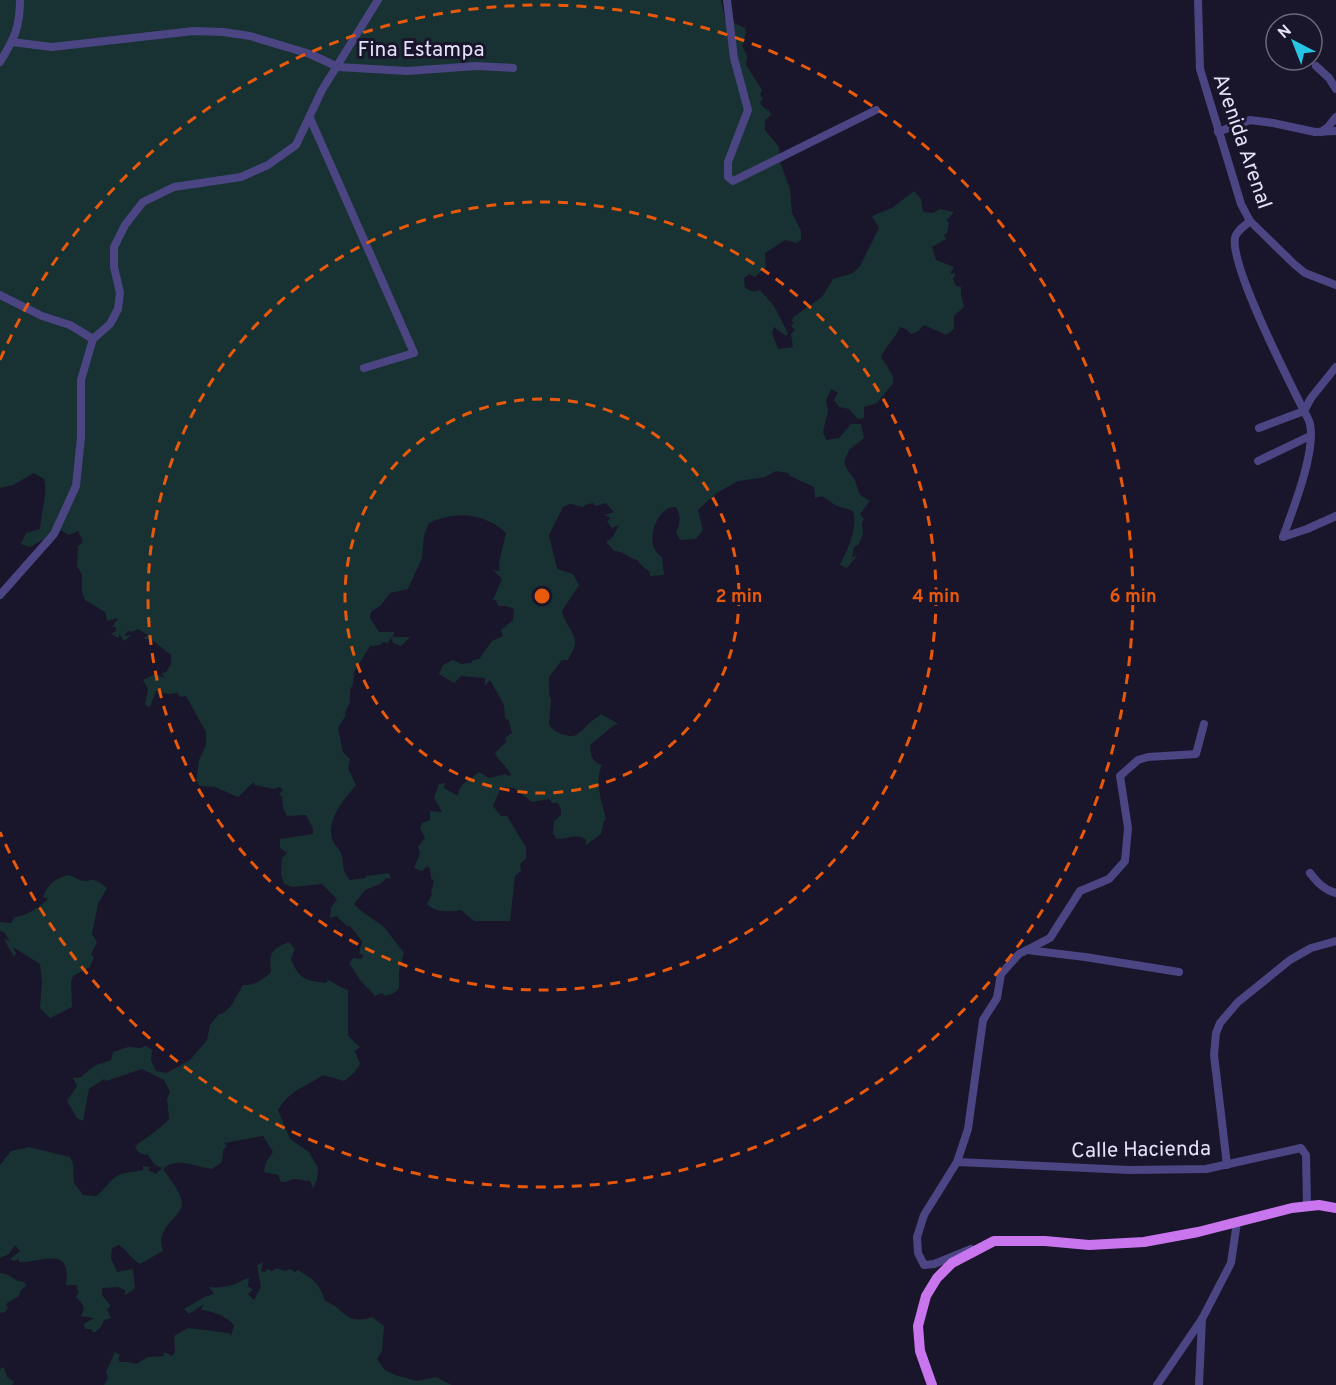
<svg xmlns="http://www.w3.org/2000/svg" width="1336" height="1385" font-family="Overpass,sans-serif">
<style>
.green{fill:#183233}
.lines{fill:none;stroke-linecap:round;stroke-linejoin:round}
.minor{stroke:#4b4583;stroke-width:8}
.major{stroke:#c875ee;stroke-width:10}
.ring{fill:none;stroke:#e8590c;stroke-width:3;stroke-dasharray:10 8}
.labels{text-anchor:middle;stroke-width:6;stroke-linejoin:round;paint-order:stroke}
.street-label{font-size:21px;fill:#e5e1fb;stroke:#19152a}
.centre{fill:#e8590c;stroke:#19152a;stroke-width:3}
.ring-label{font-size:18px;text-anchor:middle;font-weight:bold;fill:#e8590c;stroke:#19152a;stroke-width:6;stroke-linejoin:round;paint-order:stroke}
</style>
<rect width="100%" height="100%" fill="#19152a"/>
<g class="green">
<path d="M0,0H721L725,19L745,28L746,33L742,46L747,56L746,65L762,90L760,95L763,98L760,103L764,108L769,110L771,115L765,120V130L779,147L780,162L790,189L792,213L801,231V239L797,243L785,240L765,253L766,267L755,277L749,274L744,278L745,288L754,292L760,290L774,306L788,333L786,336L774,327L772,333L778,349L793,347L791,334L795,330L791,326L794,323L792,321L793,317L822,297L833,279L853,273L860,266L879,228L872,216L892,208L914,191L921,199L923,212L933,213L940,209L954,212L947,220L949,224L947,233L944,235L946,239L932,247L936,260L954,267L950,274L956,273L953,279L956,286L961,287V295L964,307L954,316V329L946,335L924,325L917,332L911,334L906,329L900,327C895,339 886,346 881,357L893,376V383L877,403L864,407V418L858,419L849,409L839,407L834,400L838,393L831,389L826,400L828,411L823,432L826,440L839,438L851,424H861L864,438L849,450L844,462L848,471L854,478L860,495L870,501L860,514L864,519L862,523L863,534L859,544L854,547L852,557L857,556L847,568L840,565C848,549 858,528 853,511L835,505L822,496L815,498L814,487L790,476L788,473L776,471L765,477L738,481L715,494L698,510L703,530L696,539L680,540L676,532C681,522 681,517 676,507C658,506 647,536 655,550C655,551 661,556 662,557L664,575L650,576L649,571L644,568L637,560C628,558 623,551 614,551L606,542L613,537L619,525L612,528L607,521L611,518L604,515L614,512L606,503L596,506L593,503L585,505L583,507L570,504L563,507L549,535L557,569L573,574L579,585L562,611C563,622 577,634 575,645C574,650 570,655 568,660H562L549,677V694L551,700L549,725C555,732 557,732 565,735C579,740 583,727 593,720C595,718 598,717 601,714L619,724L614,725L590,745C591,755 591,762 602,765C594,783 602,801 606,819L604,821L601,834L586,845V840C578,832 567,839 557,839L553,834L554,821L561,815V810L558,803H552L549,799L532,802L514,788L501,787L493,806L501,816H507L526,847V859L520,864L521,871L515,876L510,921H474L461,910C450,912 436,913 427,904L432,894L431,892L434,881L431,878L430,868L427,866L422,871L414,868L420,853L418,847L425,838L420,828L422,823L430,820V811L442,812L434,798L439,784L445,783L444,788L458,796C459,783 471,779 479,772L489,778L506,774L508,776L511,775C507,766 498,761 495,753L506,742L505,738L512,733L509,721L505,718L504,705L490,680L485,686V678L461,676L454,683L439,674L443,665L453,660L461,664L471,663L473,660L479,659L492,641L503,636L501,630L513,620L514,609L506,606H498L496,600H493L502,579L493,570L500,571L499,562L506,533C485,513 454,510 428,524L424,536L422,558L408,589L390,593L381,605L371,612L370,618L379,632H394L393,637H410L401,646L393,643L391,637L388,643L383,642L380,645L370,646L354,672L353,684L350,690V702L345,713L346,715L338,728L343,752L350,759L348,768L356,785C344,800 325,820 333,841C335,846 340,849 341,853C345,865 340,868 350,880L366,878V876L389,873L391,879L386,878L380,884L365,890L354,904L360,910L384,927L404,953L399,971V988L394,993L385,996L382,993L375,996L360,980L349,963L353,958L361,959L364,955L359,954L362,941L350,926H347L336,916L330,918L331,908L337,899L322,884L293,887L284,884L281,874L282,858L287,853L280,848V839L313,834V828L306,815L287,816L283,808L282,797L279,794L283,790L280,787L274,789L255,785L254,782L238,797L215,787L200,786L196,781L199,760L206,745V732L186,696L180,697L177,693L169,694L156,691L150,707L145,705L148,689L143,680L155,674L165,678L161,673L166,672L171,664V655L153,641L143,638L148,635L138,629L132,632L128,631L124,636L132,635L124,641L119,634V638L111,634L116,631V627H112L118,618L107,621L105,612L85,600L82,592V575L77,566L78,546L83,542L78,531L69,535L60,530L30,547L21,544L26,533L40,529C41,511 48,496 44,479L34,473L13,485L0,488Z"/>
<path d="M69,875C73,876 75,878 78,879C91,885 90,873 107,888L98,904L92,934L97,942L91,954L94,957L90,967L73,976L71,981L72,1007L50,1018L40,1008L42,982L40,964L13,947L16,953L14,957L4,939L10,941L4,932L0,931V922L11,923L15,917C26,916 40,907 48,899L43,897C48,883 56,878 69,875Z"/>
<path d="M289,942L295,949L291,959C299,980 306,980 326,983L328,980C336,983 340,988 348,990V1036L360,1047L355,1051L360,1064L354,1073L344,1081L323,1075C304,1088 291,1089 278,1110L290,1139L309,1152L318,1168L317,1180L313,1188L310,1181C302,1181 293,1176 287,1182H281L278,1175L264,1172L266,1162L273,1152L263,1136L224,1143L227,1146L223,1150L222,1162L212,1169C196,1167 176,1156 163,1169C170,1179 180,1191 182,1202C185,1216 154,1225 163,1251L140,1264C131,1259 128,1251 119,1245L112,1248L111,1258L117,1272L133,1269L135,1289L125,1295V1290L118,1287L102,1288V1295L111,1306L107,1309L111,1318L104,1320L101,1327L94,1333L91,1329H85L84,1324L94,1318L81,1316L84,1309L82,1303L76,1297L78,1293L77,1285H66C72,1244 41,1263 19,1262V1259L14,1261L10,1259L20,1251L15,1245L9,1254L0,1258V1165L11,1151L29,1147L70,1157L73,1164L74,1183L83,1195L96,1196C103,1191 107,1184 114,1178C121,1172 134,1172 143,1170V1166L150,1167L148,1170L156,1174L162,1168L155,1165L147,1154L145,1155L138,1152L135,1146C148,1136 157,1132 169,1119L167,1099L170,1092L164,1080L142,1069L106,1081L104,1079L89,1089L83,1121L77,1118L67,1101L77,1086L73,1078L82,1077L83,1075L96,1065L111,1060L113,1052L128,1047L140,1048L146,1046L152,1050L151,1060L156,1071L166,1073L190,1060L207,1040L210,1025L219,1014H222L231,1006L243,985C254,986 263,980 271,972C268,952 272,949 289,942Z"/>
<path d="M263,1262L261,1271L265,1272L267,1269L272,1271L277,1268L285,1271L290,1269L295,1272L298,1270C315,1281 318,1281 325,1301C347,1309 344,1326 372,1317L384,1326L382,1351L377,1359L385,1370L395,1375L417,1381L436,1377L452,1385H104L108,1378L106,1372L115,1352L120,1355L118,1359L120,1362H128L136,1364L148,1357L164,1356V1352L172,1356L175,1352L174,1336L188,1328L229,1333L231,1336L234,1325C227,1317 211,1310 201,1310L204,1304L189,1314L184,1309L204,1297L214,1294L209,1287C217,1288 227,1287 235,1284C241,1282 243,1279 249,1278L248,1286L253,1290L248,1294L254,1300L261,1287L257,1265Z"/>
<path d="M0,1273C10,1273 15,1282 24,1282L26,1286L21,1290L19,1296L6,1304L8,1307L5,1312L0,1313Z"/>
<polygon points="4,1367 7,1377 14,1382 12,1385 0,1385 0,1369"/>
</g>
<g class="lines">
<g class="minor">
<polyline points="727,0 734,58 748,110 728,162 728,177 733,181 876,110"/>
<polyline points="1198,0 1200,69 1241,204 1250,221 1294,264 1305,273 1336,285"/>
<polyline points="12,42 52,47 194,31 223,32 250,36 310,54 338,67 407,71 476,66 513,68"/>
<path d="M0,62C14,39 20,28 20,0"/>
<polyline points="1316,66 1329,78 1336,89"/>
<polyline points="310,118 414,353 364,368"/>
<polyline points="1218,132 1250,120 1273,123 1315,132 1336,131"/>
<polyline points="1321,132 1328,127 1336,117"/>
<path d="M1250,221C1245,226 1236,231 1235,238C1230,266 1289,381 1304,411L1259,428"/>
<polyline points="0,295 42,316 70,325 93,339 81,380 81,437 76,486 54,534 0,595"/>
<polyline points="93,339 110,324 118,309 120,293 114,267 114,247 125,225 143,202 174,187 241,177 268,165 296,145 322,90 378,0"/>
<polyline points="1258,461 1310,436"/>
<path d="M1283,537C1293,509 1316,452 1310,424C1309,419 1306,415 1304,411L1311,398L1336,367"/>
<polyline points="1283,537 1307,529 1336,516"/>
<path d="M1310,873C1317,882 1324,890 1336,893"/>
<polyline points="1027,950 1085,957 1179,972"/>
<polyline points="957,1162 1129,1170 1206,1169 1301,1148 1306,1155 1307,1205"/>
<polyline points="1227,1165 1214,1055 1216,1033 1220,1023 1238,1002 1290,960 1311,948 1336,941"/>
<polyline points="971,1249 934,1264 924,1265 918,1253 917,1237 924,1215 957,1162 968,1129 983,1020 997,998 1001,974 1019,954 1050,938 1080,891 1109,879 1125,861 1128,828 1120,776 1138,760 1148,757 1196,754 1204,724"/>
<polyline points="1157,1385 1202,1319 1231,1263 1237,1222"/>
<polyline points="1199,1385 1202,1319"/>
</g>
<polyline class="major" points="932,1385 920,1351 918,1326 926,1296 937,1278 952,1263 994,1241 1045,1241 1089,1245 1144,1242 1198,1232 1292,1208 1319,1205 1336,1208"/>
</g>
<g class="ring">
<circle cx="542" cy="596" r="197"/>
<circle cx="542" cy="596" r="394"/>
<path d="M0 360A591 591 0 1 1 0 832"/>
</g>
<g class="labels">
<g class="street-label">
<text x="421" y="56">Fina Estampa</text>
<text transform="translate(1243 141) rotate(71)" y="7">Avenida Arenal</text>
<text transform="translate(1141 1149) rotate(-1)" y="7">Calle Hacienda</text>
</g>
</g>
<circle cx="542" cy="596" r="9" class="centre"/>
<g class="ring-label">
<text x="739" y="602">2 min</text>
<text x="936" y="602">4 min</text>
<text x="1133" y="602">6 min</text>
</g>
<g transform="translate(1294 42) rotate(318)"><circle r="28" fill="#19152a" stroke="#6b677e" stroke-width="1.5"/>
<path d="M0-4.5L10 22L0 15L-10 22Z" fill="#24c6e4"/>
<text y="-9" font-size="16" font-weight="bold" text-anchor="middle" fill="#e5e1fb">N</text>
</g>
</svg>
